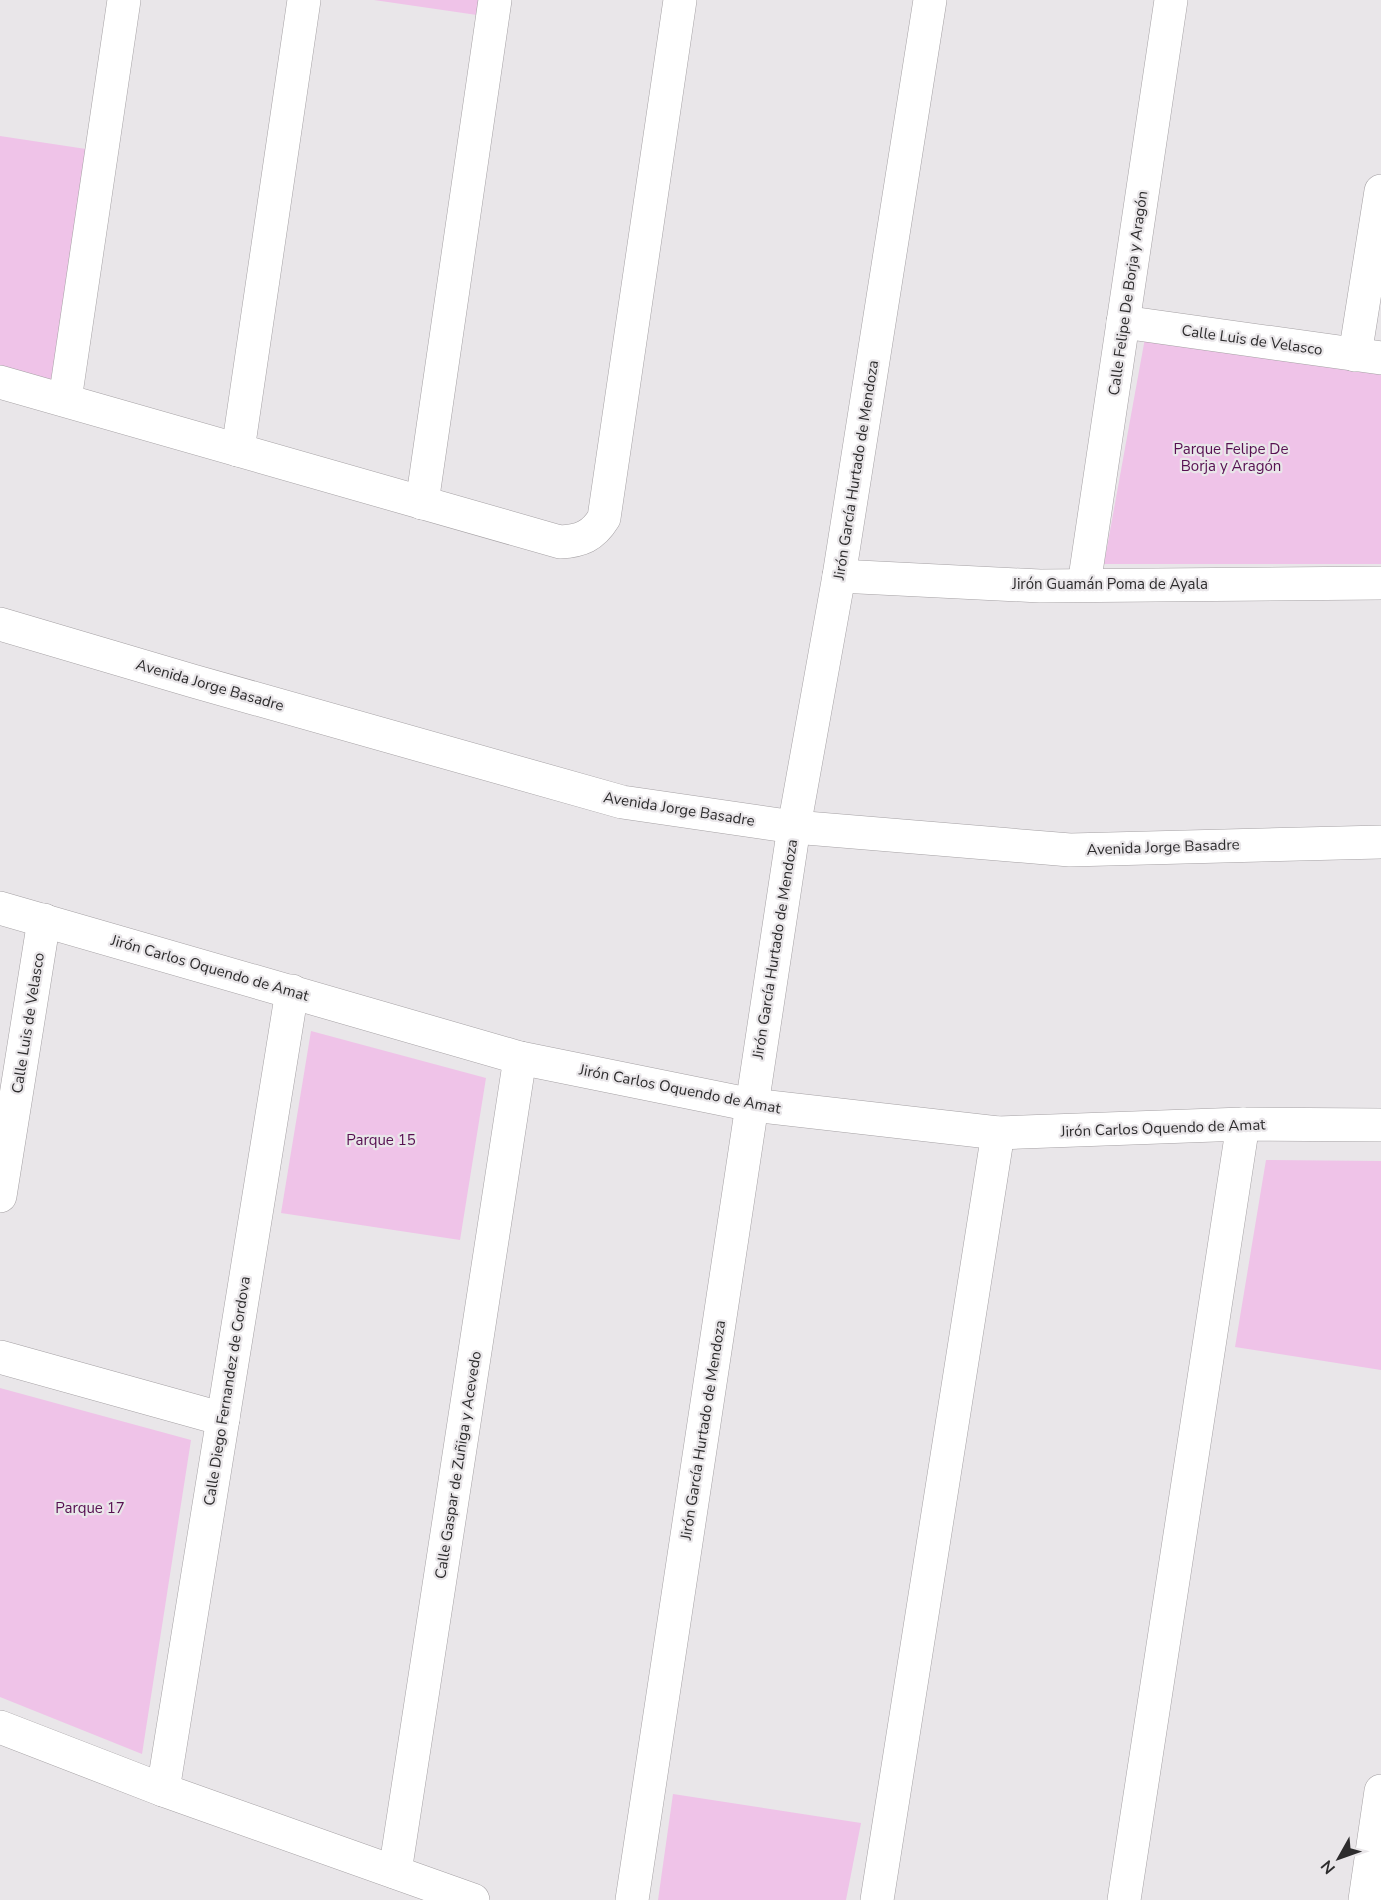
<svg xmlns="http://www.w3.org/2000/svg" width="1381" height="1900" font-family="'Nunito Sans',sans-serif">
<style>
.green{fill:#efc3e8}
.lines{fill:none;stroke-linecap:round;stroke-linejoin:round}
.minor-casing{stroke:#a5a1a4;stroke-width:34}
.minor{stroke:#fff;stroke-width:33}
.labels{text-anchor:middle;stroke-width:4.5;stroke-linejoin:round;paint-order:stroke}
.street-label{font-size:15px;fill:#2d2c2d;stroke:#e9e6e9}
.park-label{font-size:15px;fill:#561051;stroke:#e9e6e9}
</style>
<rect width="100%" height="100%" fill="#e9e6e9"/>
<g class="green">
<polygon points="374,0 479,0 477,15"/>
<polygon points="0,136 86,149 54,381 0,366"/>
<polygon points="1145,338 1381,372 1381,564 1104,564"/>
<polygon points="311,1031 486,1078 460,1240 281,1213"/>
<polygon points="1266,1160 1381,1161 1381,1370 1235,1347"/>
<polygon points="0,1388 191,1440 142,1754 0,1697"/>
<polygon points="673,1794 861,1823 846,1900 658,1900"/>
</g>
<g class="lines">
<g class="minor-casing">
<g id="minor">
<polyline points="1123,322 1381,358"/>
<polyline points="1355,355 1381,191"/>
<path d="M0,382L560,542C581,541 593,536 604,518L680,0"/>
<polyline points="65,400 124,0"/>
<polyline points="238,450 304,0"/>
<polyline points="422,503 495,0"/>
<polyline points="839,576 1040,586 1381,583"/>
<polyline points="1084,585 1171,0"/>
<polyline points="0,624 193,681 622,802 794,827 1070,850 1381,842"/>
<polyline points="0,908 520,1058 752,1105 998,1133 1243,1124 1381,1125"/>
<polyline points="0,1196 44,920"/>
<polyline points="0,1357 223,1419"/>
<polyline points="0,1727 163,1790 473,1900"/>
<polyline points="163,1790 292,991"/>
<polyline points="395,1872 520,1058"/>
<polyline points="632,1900 794,827 839,576 930,0"/>
<polyline points="877,1900 998,1133"/>
<polyline points="1124,1900 1243,1124"/>
<polyline points="1365,1900 1381,1791"/>
</g>
</g>
<use href="#minor" class="minor"/>
</g>
<g class="labels">
<g class="street-label">
<text transform="translate(1128 293) rotate(-82)" y="5">Calle Felipe De Borja y Aragón</text>
<text transform="translate(1252 340) rotate(8)" y="5">Calle Luis de Velasco</text>
<text transform="translate(856 470) rotate(-81)" y="5">Jirón García Hurtado de Mendoza</text>
<text x="1110" y="589">Jirón Guamán Poma de Ayala</text>
<text transform="translate(210 685) rotate(16)" y="5">Avenida Jorge Basadre</text>
<text transform="translate(679 809) rotate(9)" y="5">Avenida Jorge Basadre</text>
<text transform="translate(1163 847) rotate(-2)" y="5">Avenida Jorge Basadre</text>
<text transform="translate(775 949) rotate(-81)" y="5">Jirón García Hurtado de Mendoza</text>
<text transform="translate(210 968) rotate(16)" y="5">Jirón Carlos Oquendo de Amat</text>
<text transform="translate(28 1023) rotate(-81)" y="5">Calle Luis de Velasco</text>
<text transform="translate(680 1089) rotate(11)" y="5">Jirón Carlos Oquendo de Amat</text>
<text transform="translate(1163 1128) rotate(-2)" y="5">Jirón Carlos Oquendo de Amat</text>
<text transform="translate(227 1391) rotate(-81)" y="5">Calle Diego Fernandez de Cordova</text>
<text transform="translate(703 1430) rotate(-81)" y="5">Jirón García Hurtado de Mendoza</text>
<text transform="translate(458 1465) rotate(-81)" y="5">Calle Gaspar de Zuñiga y Acevedo</text>
</g>
<g class="park-label">
<text x="1231" y="454">Parque Felipe De<tspan x="1231" dy="17">Borja y Aragón</tspan></text>
<text x="381" y="1145">Parque 15</text>
<text x="90" y="1513">Parque 17</text>
</g>
</g>
<g transform="translate(1339 1858) rotate(230)" stroke="#e9e6e9" stroke-width="4.5" paint-order="stroke">
<path d="M0-4.5L10 22L0 15L-10 22Z" fill="#2d2c2d"/>
<text y="-9" font-size="16" font-weight="bold" text-anchor="middle" fill="#2d2c2d">N</text>
</g>
</svg>
